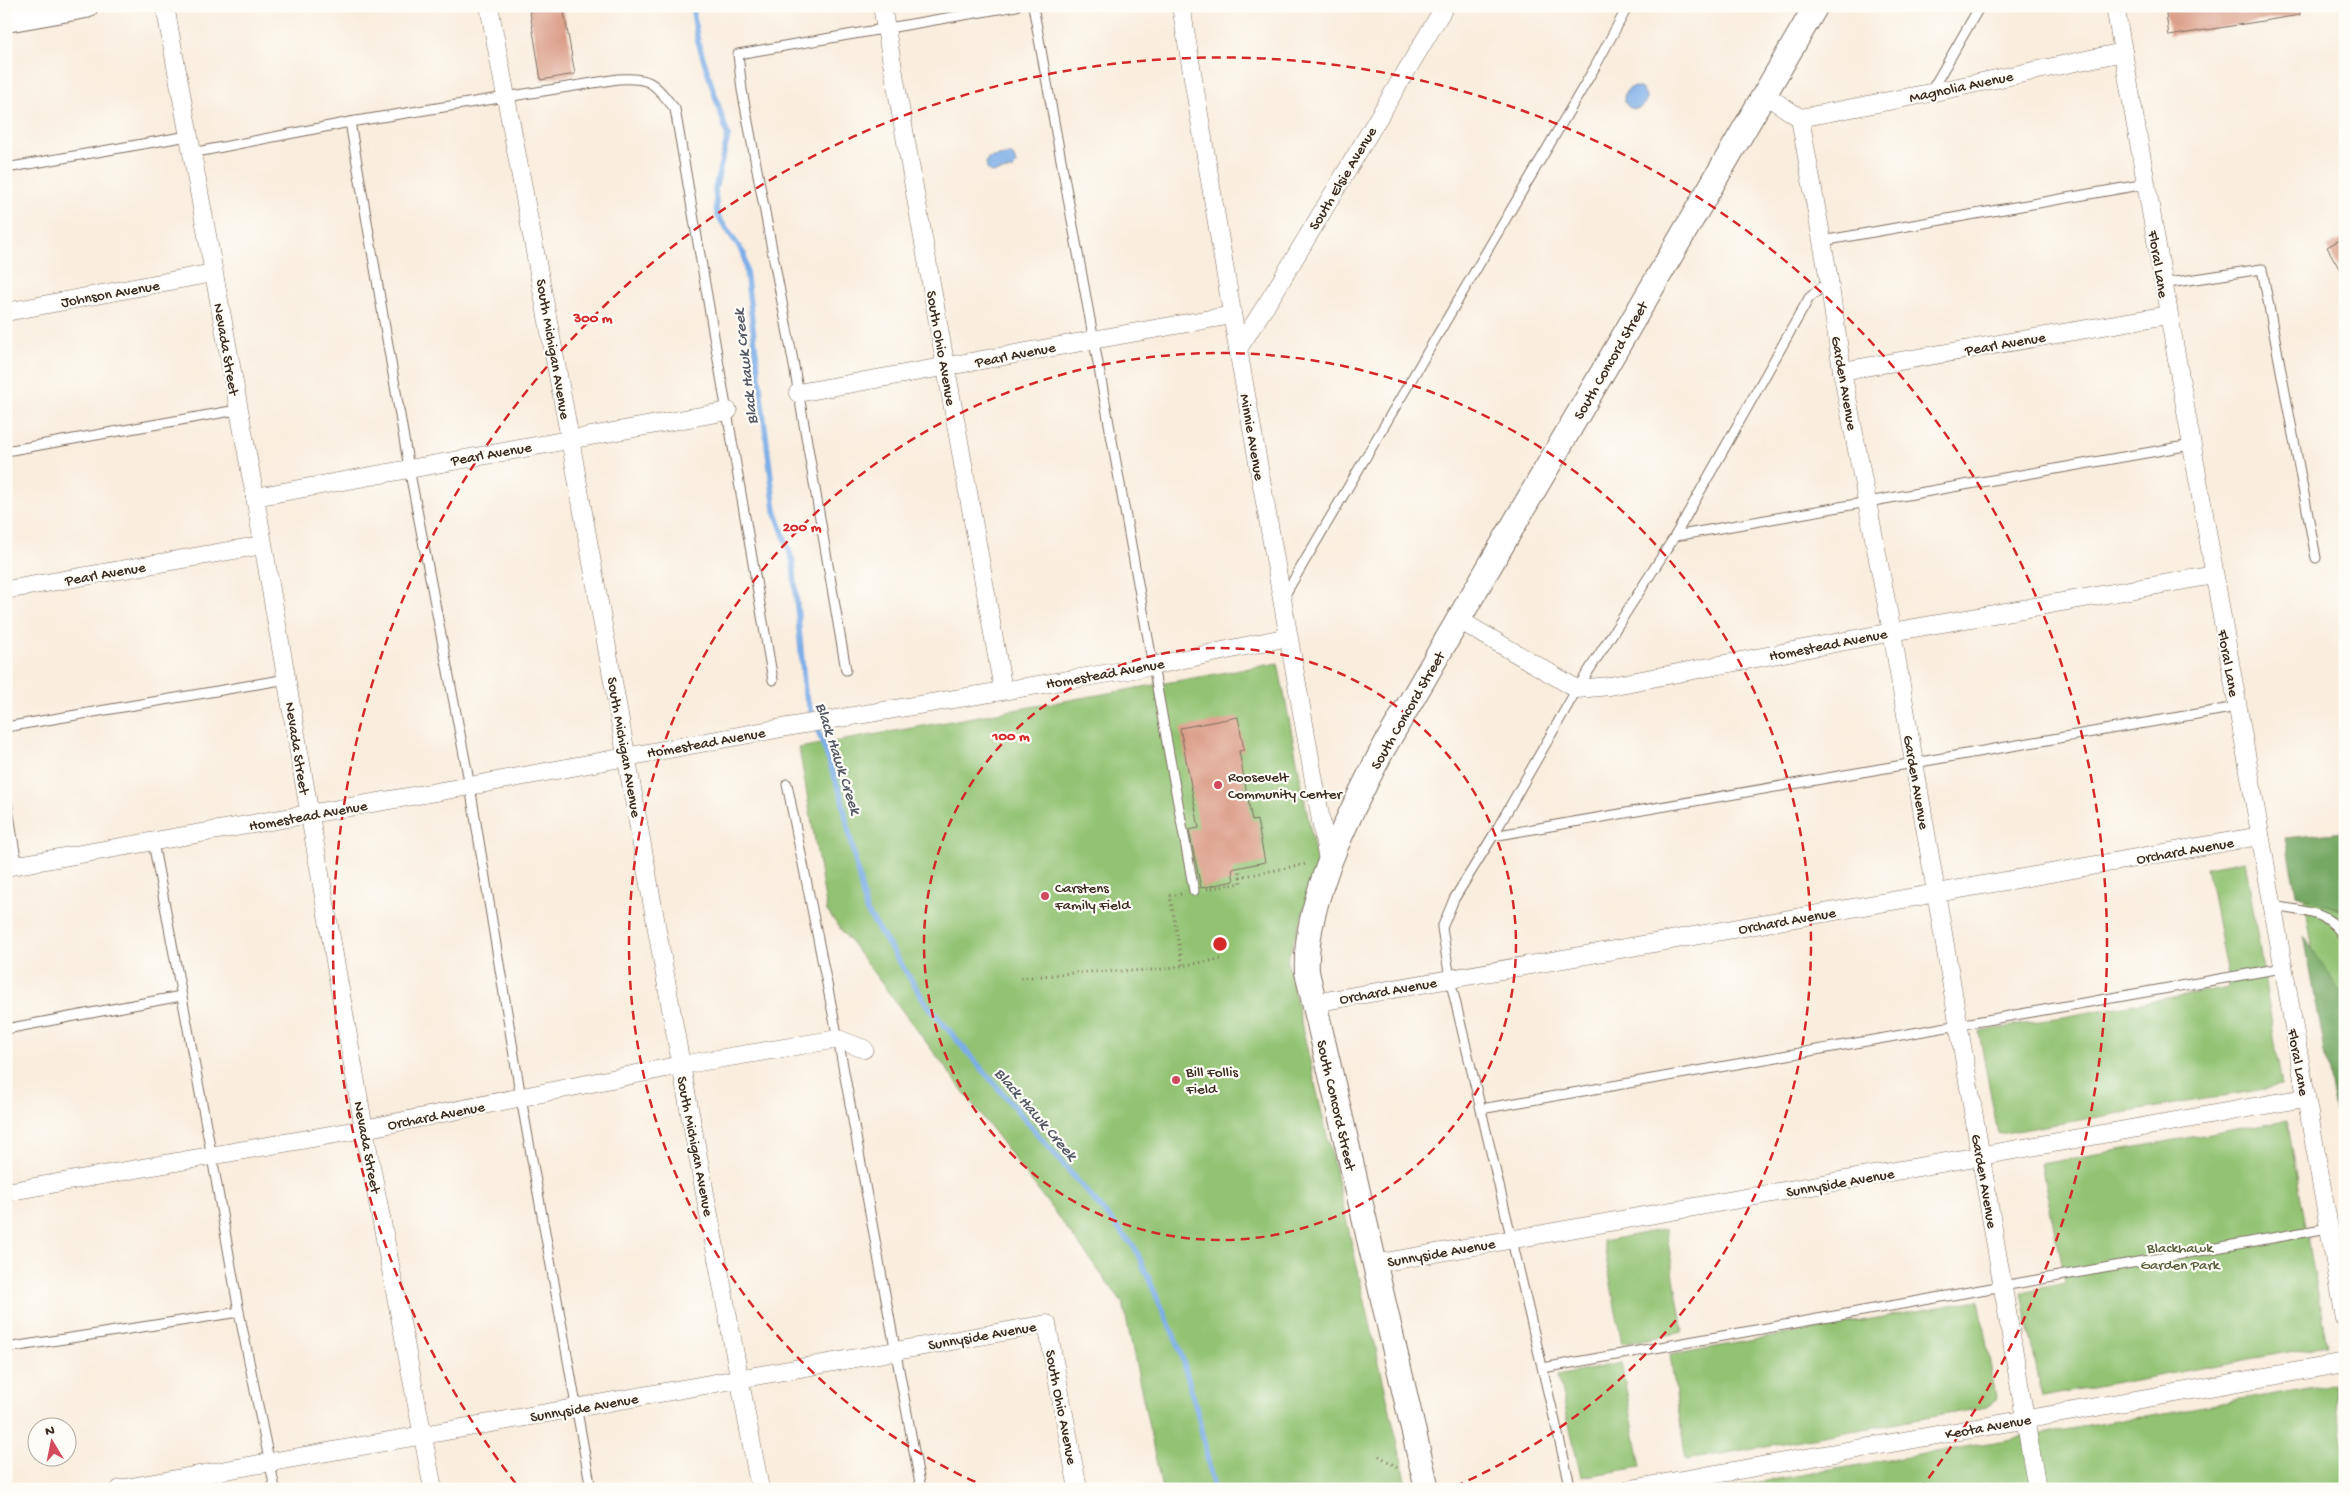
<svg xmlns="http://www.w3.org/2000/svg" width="2351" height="1495" font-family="'Gochi Hand',sans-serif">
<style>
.green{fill:#92c272;stroke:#667648}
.forest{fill:#75a864;stroke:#586941}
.water{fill:#7cade7;stroke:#5c6c82}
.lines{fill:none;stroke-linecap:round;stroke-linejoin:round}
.stream{stroke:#7cade7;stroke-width:5.5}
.building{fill:#d99881}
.lane-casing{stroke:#7e6e61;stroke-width:11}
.street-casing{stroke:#7e6e61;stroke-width:19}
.secondary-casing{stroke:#7e6e61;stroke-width:26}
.path{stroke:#7e6e61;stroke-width:3;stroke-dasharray:1 4;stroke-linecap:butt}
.lane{stroke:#fff;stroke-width:9}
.street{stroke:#fff;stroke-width:18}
.secondary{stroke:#fff;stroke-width:24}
.ring{fill:none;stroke:#d62828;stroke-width:2.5;stroke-dasharray:9 6}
.poi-dot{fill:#d1495b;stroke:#fdfcf7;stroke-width:2}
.labels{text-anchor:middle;stroke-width:4.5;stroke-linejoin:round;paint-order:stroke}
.street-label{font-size:15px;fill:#3b2a1e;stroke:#fdfcf7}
.poi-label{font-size:15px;fill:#3b2a1e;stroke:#fdfcf7;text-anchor:start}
.park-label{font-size:15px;fill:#595f3b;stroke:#fdfcf7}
.water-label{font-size:16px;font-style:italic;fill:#525864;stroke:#fdfcf7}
.centre{fill:#d62828;stroke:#fdfcf7;stroke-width:2.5}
.ring-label{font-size:15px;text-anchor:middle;font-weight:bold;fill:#d62828;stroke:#fdfcf7;stroke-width:4.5;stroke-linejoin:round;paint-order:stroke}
</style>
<rect width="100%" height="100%" fill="#fdfcf7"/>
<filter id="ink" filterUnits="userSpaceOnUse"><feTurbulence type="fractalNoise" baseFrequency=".02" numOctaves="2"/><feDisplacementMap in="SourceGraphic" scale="10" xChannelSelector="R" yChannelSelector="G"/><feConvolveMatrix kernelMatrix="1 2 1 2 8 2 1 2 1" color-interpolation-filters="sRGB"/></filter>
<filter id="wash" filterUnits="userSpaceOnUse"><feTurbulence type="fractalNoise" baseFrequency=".0096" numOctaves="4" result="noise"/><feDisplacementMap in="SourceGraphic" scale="20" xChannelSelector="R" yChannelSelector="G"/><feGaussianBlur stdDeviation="1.12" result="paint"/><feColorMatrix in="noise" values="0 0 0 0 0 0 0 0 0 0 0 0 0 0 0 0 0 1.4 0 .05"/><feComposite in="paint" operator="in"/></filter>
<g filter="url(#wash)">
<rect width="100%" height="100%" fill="#f9eddd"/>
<g class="green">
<polygon points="1278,663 1318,868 1287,961 1408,1489 1162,1489 1123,1303 827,911 799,748"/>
<polygon points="2345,855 2345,1153 2299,864"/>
<polygon points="2245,860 2282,1086 1998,1134 1979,1032 2229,987 2207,867"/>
<polygon points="2287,1120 2327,1345 2042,1397 2022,1292 2065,1283 2041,1164"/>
<polygon points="1666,1229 1683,1332 1622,1344 1603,1241"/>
<polygon points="1979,1300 1996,1398 1988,1407 1686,1460 1670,1355"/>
<polygon points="1621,1363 1641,1467 1581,1477 1558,1376"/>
<polygon points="2333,1384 2345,1451 2345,1489 1725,1488"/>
</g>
<g class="forest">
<polygon points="2345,832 2345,912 2296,894 2285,838"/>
<polygon points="2304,936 2345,1000 2345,1162"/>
</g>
<g class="water">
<circle cx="1635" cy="98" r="11"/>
<polygon points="1010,154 1014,157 1016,164 1013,169 992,173 987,169 986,162 988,158"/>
</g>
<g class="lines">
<polyline class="stream" points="692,6 698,42 728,136 715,189 717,215 744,254 775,510 793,562 805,694 841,795 866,910 928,1006 1135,1248 1179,1347 1197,1410 1214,1489"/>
</g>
<g id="blocks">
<g class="building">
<polygon points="529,6 563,6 575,74 541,80"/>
<polygon points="2165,6 2299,6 2300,15 2169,36"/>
<polygon points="2345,237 2345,279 2327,247"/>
<polygon points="1238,717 1244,750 1239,751 1252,821 1257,820 1265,862 1232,869 1234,881 1201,888 1189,830 1199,828 1180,728"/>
</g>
</g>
</g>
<g filter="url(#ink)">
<use href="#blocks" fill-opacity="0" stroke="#7e6e61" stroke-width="1"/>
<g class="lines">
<g class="lane-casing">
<g id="lane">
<polyline points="1033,6 1194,891"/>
<polyline points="1930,93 1980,6"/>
<polyline points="350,122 409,468 470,786 521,1098 591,1489"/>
<path d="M192,153L350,122L618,79C653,77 654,84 675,109L773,680"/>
<polyline points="6,168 188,136"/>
<polyline points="1822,241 2146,184"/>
<polyline points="2162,284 2262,269 2316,558"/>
<polyline points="6,451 237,410"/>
<polyline points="1675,536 2191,445"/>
<polyline points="1283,598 1595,67 1628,6"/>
<polyline points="846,670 794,366 742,90 738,54 1016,6"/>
<polyline points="6,727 287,679"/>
<polyline points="787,784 838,1039 921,1489"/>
<polyline points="6,796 17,865"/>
<polyline points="1493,836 1577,689 1675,536 1809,298 1829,281"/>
<polyline points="153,842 212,1157 239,1312 275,1489"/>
<path d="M2272,906C2300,911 2332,910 2345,940"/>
<polyline points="6,1029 181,996"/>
<polyline points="1481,1109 2282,968"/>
<polyline points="6,1348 239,1312"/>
<polyline points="1543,1368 2328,1228"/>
<polyline points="1571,1489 1450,979 1442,928 1454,899 1493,836 2237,707"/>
</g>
</g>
<g class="street-casing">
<g id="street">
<polyline points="165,6 255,497 364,1129 433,1489"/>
<polyline points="489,6 570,439 681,1065 760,1489"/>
<polyline points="882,6 1003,690"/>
<polyline points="1181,6 1238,349 1329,866"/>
<polyline points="2115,6 2345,1319"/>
<polyline points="1764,94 1800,118 1829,280 1842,371 1892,632 2037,1489"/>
<polyline points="1800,118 1930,93 2123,52"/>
<polyline points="6,312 213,273"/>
<polyline points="1238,349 1275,291 1445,6"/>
<polyline points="1842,371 2168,315"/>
<polyline points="798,393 1232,315"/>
<polyline points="255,497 728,411"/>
<polyline points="6,590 262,545"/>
<polyline points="1459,620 1577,689 1610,686 1892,632 2214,575"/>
<polyline points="6,867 470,786 787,727 1152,666 1288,637"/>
<polyline points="1314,1003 2260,836"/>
<polyline points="6,1192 364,1129 681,1065 838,1039 864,1049"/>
<polyline points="1374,1264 2305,1098"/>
<polyline points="120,1489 1047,1324 1078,1489"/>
<polyline points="1631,1489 2345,1363"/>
</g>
</g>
<g class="secondary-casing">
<g id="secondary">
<polyline points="6,20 86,6"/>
<path d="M1427,1489L1307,972C1303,903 1351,810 1383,749L1816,6"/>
</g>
</g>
<g class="path">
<polyline points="1240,877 1306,864"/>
<polyline points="1207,889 1241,883 1239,869"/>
<polyline points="1181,894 1170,896 1183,966"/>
<polyline points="1021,978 1083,972 1156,970 1222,959"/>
<polyline points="1379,1456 1399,1468"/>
</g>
<use href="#lane" class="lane"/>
<use href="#street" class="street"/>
<use href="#secondary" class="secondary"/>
</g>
</g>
<g class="ring">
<circle cx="1220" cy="944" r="296"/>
<path d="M989 1488A591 591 0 1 1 1451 1488"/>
<path d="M516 1484A887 887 0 1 1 1924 1484"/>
</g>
<g class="poi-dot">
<circle cx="1218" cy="785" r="5"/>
<circle cx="1045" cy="896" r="5"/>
<circle cx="1176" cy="1080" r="5"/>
</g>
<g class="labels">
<g class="street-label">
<text transform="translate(1961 86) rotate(-12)" y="5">Magnolia Avenue</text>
<text transform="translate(1342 178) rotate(-59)" y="5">South Elsie Avenue</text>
<text transform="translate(2159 264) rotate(81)" y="5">Floral Lane</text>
<text transform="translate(110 293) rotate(-10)" y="5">Johnson Avenue</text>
<text transform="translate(2005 343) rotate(-10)" y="5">Pearl Avenue</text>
<text transform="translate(942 348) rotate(80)" y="5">South Ohio Avenue</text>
<text transform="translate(227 349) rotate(80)" y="5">Nevada Street</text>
<text transform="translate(554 349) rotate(80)" y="5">South Michigan Avenue</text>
<text transform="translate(1015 354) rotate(-11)" y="5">Pearl Avenue</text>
<text transform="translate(1610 360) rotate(-60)" y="5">South Concord Street</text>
<text transform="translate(1845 383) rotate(80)" y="5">Garden Avenue</text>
<text transform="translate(1253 437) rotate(80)" y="5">Minnie Avenue</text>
<text transform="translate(491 453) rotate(-10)" y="5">Pearl Avenue</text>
<text transform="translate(105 573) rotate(-10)" y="5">Pearl Avenue</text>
<text transform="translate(1828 644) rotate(-11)" y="5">Homestead Avenue</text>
<text transform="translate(2229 663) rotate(80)" y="5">Floral Lane</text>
<text transform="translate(1105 673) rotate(-10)" y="5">Homestead Avenue</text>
<text transform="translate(1407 710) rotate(-60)" y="5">South Concord Street</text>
<text transform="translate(706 742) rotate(-10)" y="5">Homestead Avenue</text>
<text transform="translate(625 747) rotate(80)" y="5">South Michigan Avenue</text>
<text transform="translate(298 748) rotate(81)" y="5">Nevada Street</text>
<text transform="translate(1917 782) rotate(80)" y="5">Garden Avenue</text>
<text transform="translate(308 815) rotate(-10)" y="5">Homestead Avenue</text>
<text transform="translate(2185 850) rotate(-10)" y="5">Orchard Avenue</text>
<text transform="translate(1787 920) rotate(-10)" y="5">Orchard Avenue</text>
<text transform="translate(1388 990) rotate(-10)" y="5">Orchard Avenue</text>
<text transform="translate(2299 1062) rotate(80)" y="5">Floral Lane</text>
<text transform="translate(1337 1105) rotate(77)" y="5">South Concord Street</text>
<text transform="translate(436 1115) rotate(-11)" y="5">Orchard Avenue</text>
<text transform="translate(696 1146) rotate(79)" y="5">South Michigan Avenue</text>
<text transform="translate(368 1147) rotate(79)" y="5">Nevada Street</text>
<text transform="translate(1985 1181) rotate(80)" y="5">Garden Avenue</text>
<text transform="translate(1840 1182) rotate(-10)" y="5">Sunnyside Avenue</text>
<text transform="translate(1441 1252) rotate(-10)" y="5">Sunnyside Avenue</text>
<text transform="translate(982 1335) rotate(-10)" y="5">Sunnyside Avenue</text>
<text transform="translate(584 1407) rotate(-10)" y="5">Sunnyside Avenue</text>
<text transform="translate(1062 1407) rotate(79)" y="5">South Ohio Avenue</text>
<text transform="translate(1988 1426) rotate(-10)" y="5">Keota Avenue</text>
</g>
<g class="poi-label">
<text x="1228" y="781">Roosevelt<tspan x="1228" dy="17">Community Center</tspan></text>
<text x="1055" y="892">Carstens<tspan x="1055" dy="17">Family Field</tspan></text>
<text x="1186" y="1076">Bill Follis<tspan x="1186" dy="17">Field</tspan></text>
</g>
<g class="park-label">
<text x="2180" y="1252">Blackhawk<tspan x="2180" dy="17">Garden Park</tspan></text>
</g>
<g class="water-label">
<text transform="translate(744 367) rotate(-97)" y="6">Black Hawk Creek</text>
<text transform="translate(840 758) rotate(72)" y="6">Black Hawk Creek</text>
<text transform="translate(1037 1113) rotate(49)" y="6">Black Hawk Creek</text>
</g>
</g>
<circle cx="1220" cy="944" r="8" class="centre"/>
<g class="ring-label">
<text x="593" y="322">300 m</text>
<text x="802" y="531">200 m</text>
<text x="1011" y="740">100 m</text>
</g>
<rect width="2351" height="1495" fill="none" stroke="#fdfcf7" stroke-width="25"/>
<g transform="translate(52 1442) rotate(350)"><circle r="24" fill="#fdfcf7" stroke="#afa8a0"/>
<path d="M0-4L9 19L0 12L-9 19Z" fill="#d1495b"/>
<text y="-8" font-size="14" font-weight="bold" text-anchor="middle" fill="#3b2a1e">N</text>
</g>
</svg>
